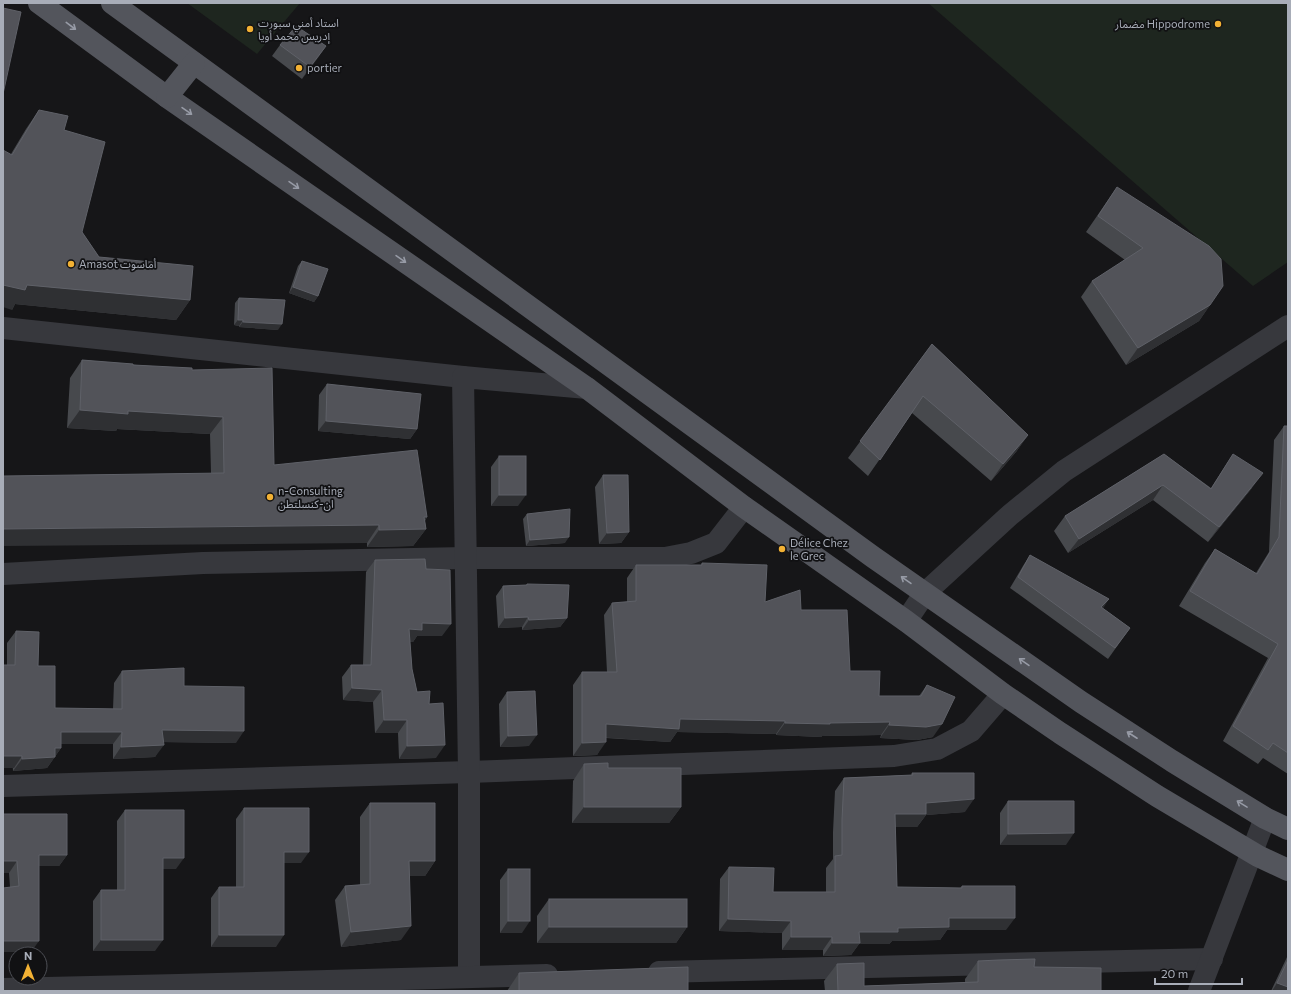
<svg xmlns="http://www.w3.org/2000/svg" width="1291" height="994" font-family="Commissioner,'Noto Sans Arabic',sans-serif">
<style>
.green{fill:#1e261f}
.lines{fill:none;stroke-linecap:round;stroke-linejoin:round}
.street{stroke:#37383d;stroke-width:22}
.primary{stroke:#53555c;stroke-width:22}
.wall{fill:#47494d}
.shaded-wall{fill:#2f3033}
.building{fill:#525359;stroke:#5f6168}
.oneway{stroke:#979ba6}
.poi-dot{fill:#f2b134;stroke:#111113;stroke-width:1.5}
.labels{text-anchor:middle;stroke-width:3.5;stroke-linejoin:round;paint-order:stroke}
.poi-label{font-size:11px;fill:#a8adb8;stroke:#111113;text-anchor:start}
</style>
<rect width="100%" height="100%" fill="#161618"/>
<g class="green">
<polygon points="187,3 300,3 257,54"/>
<polygon points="928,3 1288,3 1288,262 1253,286"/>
</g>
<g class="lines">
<g class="street">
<polyline points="3,328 463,377"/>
<polyline points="3,574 203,563 466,558 665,558 691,553 716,543 744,507"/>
<polyline points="906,621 925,593 1010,515 1064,471 1288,326"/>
<polyline points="3,786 469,772 894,756 937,749 971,731 1003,694"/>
<polyline points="659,972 1212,959"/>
<polyline points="469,977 469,772 463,377 587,388"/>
<polyline points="3,989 178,985 547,975"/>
<polyline points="1199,991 1265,818"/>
</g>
<g class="primary">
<polyline points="39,3 167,97 587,388 744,507 906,621 1003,694 1060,733 1157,796 1258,856 1288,870"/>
<polyline points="112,3 873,557 1081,702 1172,761 1265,818 1288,829"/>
<polyline points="167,97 194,63"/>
</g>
</g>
<g class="wall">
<polygon points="280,45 326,46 302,79 272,56"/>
<polygon points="39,110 64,130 82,232 99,257 190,300 176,320 15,304 12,310 11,154 26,129"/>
<polygon points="1117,187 1210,305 1199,321 1126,365 1081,297 1092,281 1125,260 1086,232"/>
<polygon points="302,261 318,296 314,302 289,293 298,266"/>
<polygon points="239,298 278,330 239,327 239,326 234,325 235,303"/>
<polygon points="932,344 1028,435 1016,452 991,481 912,413 868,476 848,458"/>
<polygon points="82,360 192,370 274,465 427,517 425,521 426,529 413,546 367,547 367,543 211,473 210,434 117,429 116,431 67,428 70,378"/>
<polygon points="327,384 417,429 410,439 318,431 319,395"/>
<polygon points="1284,426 1288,426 1288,774 1263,758 1258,764 1223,741 1268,658 1179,606 1205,563 1215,549 1256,573 1269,552 1274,440"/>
<polygon points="1164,454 1211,488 1233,454 1252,488 1208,542 1153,500 1068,553 1054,531 1065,516"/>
<polygon points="499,456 518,506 491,506 491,467"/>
<polygon points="603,475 629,532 621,543 599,544 595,487"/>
<polygon points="527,514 565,543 526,546 523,519"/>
<polygon points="1030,555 1130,628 1108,659 1010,588 1023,566"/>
<polygon points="375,560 426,569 442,636 417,636 413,642 410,642 412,669 417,692 429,704 436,758 399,759 398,733 375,733 373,702 343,700 342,677 351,665 363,665 366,572"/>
<polygon points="702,563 765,602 801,610 850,671 879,696 919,696 927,685 933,737 917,740 880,738 881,735 822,736 821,737 776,735 776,734 677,732 670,742 606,738 597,755 573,756 573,685 582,672 607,672 604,615 612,603 627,602 627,578 636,565 701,565"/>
<polygon points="527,584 567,618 560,627 522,630 522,627 498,628 496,596 503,586 526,585"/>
<polygon points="16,631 38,666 55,708 113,709 114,683 122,671 184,686 236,743 163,742 155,757 113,759 113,744 61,744 61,748 47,768 13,771 7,665 7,643"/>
<polygon points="507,692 529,746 500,747 499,704"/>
<polygon points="584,764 608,768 681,807 669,823 572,823 573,781"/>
<polygon points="912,773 965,812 926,815 917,827 895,827 897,887 960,888 962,886 1006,930 947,930 940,940 892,941 889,944 859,944 851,955 823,956 823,950 782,950 782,933 719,931 720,879 729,867 773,892 826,892 826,868 833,859 833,832 835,791 844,778 911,775"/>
<polygon points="1008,801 1066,845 1000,845 1000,813"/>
<polygon points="370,803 435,861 425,876 409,876 401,940 341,947 335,900 345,886 360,885 360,817"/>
<polygon points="244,808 301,863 284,863 276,947 211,947 211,898 219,887 236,887 236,819"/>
<polygon points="125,810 176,869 163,869 155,951 93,951 93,901 101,890 117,890 117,821"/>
<polygon points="3,814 67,855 59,866 39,866 31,952 3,952 10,887 9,873 3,873"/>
<polygon points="508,869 522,933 500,933 500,880"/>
<polygon points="549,899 687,927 676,943 537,943 537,916"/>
<polygon points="1288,955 1288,991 1271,991"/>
<polygon points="978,961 1034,967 1101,991 825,991 824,981 837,964 864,986 965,983 965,979"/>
<polygon points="519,973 688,991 507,991"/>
</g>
<g class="shaded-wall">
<polygon points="326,46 318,58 302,79 310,67"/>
<polygon points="3,285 27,285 190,300 176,320 15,304 12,310 3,307"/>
<polygon points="293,287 318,296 314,302 289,293"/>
<polygon points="1210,305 1199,321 1126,365 1138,348"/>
<polygon points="238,320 243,320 239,326 234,325"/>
<polygon points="243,322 282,324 278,330 239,327"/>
<polygon points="80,410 128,411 223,417 210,434 117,429 116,431 67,428"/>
<polygon points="326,421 417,429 410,439 318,431"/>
<polygon points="1028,435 1016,452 991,481 1003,464"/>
<polygon points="1263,473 1252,488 1208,542 1219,527"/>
<polygon points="1163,485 1153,500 1068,553 1079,539"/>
<polygon points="499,495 526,495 518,506 491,506"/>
<polygon points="424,517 427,517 419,529 426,529 413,546 367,547 379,530"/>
<polygon points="379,525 367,543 3,546 3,529"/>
<polygon points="629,532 621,543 599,544 607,533"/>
<polygon points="569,537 565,543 526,546 530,540"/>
<polygon points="1109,599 1102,610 1101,607"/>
<polygon points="528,617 522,627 498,628 505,618"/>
<polygon points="567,618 560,627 522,630 529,620"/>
<polygon points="422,623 451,624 442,636 417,636 413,642 401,642 409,629"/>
<polygon points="352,688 382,690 373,702 343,700"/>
<polygon points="680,719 785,721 776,734 677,732 670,742 597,737 606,724"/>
<polygon points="384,720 407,720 398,733 375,733"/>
<polygon points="890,722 881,735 822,736 821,737 776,735 785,723"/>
<polygon points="942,724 933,737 917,740 880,738 889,725"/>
<polygon points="162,730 244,731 236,743 154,742"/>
<polygon points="61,732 122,732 113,744 53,744"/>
<polygon points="537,735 529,746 500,747 508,736"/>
<polygon points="606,742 597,755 573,756 582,743"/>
<polygon points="164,745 155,757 113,759 121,747"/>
<polygon points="445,745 436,758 399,759 407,746"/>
<polygon points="55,748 61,748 47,768 13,771 22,759"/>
<polygon points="3,756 22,756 14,768 3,768"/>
<polygon points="974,799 965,812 926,815 917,827 886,827 895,814 926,803"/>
<polygon points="584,807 681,807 669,823 572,823"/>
<polygon points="1074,833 1066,845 1000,845 1008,834"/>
<polygon points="284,852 309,852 301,863 276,863"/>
<polygon points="39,855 67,855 59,866 31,866"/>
<polygon points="163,858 184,858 176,869 155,869"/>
<polygon points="3,861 17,861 9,873 3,873"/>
<polygon points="409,861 435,861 425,876 399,876"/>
<polygon points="949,918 1015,918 1006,930 947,930 940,940 892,941 889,944 859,944 851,955 823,956 832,943 859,932"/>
<polygon points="728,919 791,921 782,933 719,931"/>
<polygon points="508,921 530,921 522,933 500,933"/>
<polygon points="411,926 401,940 341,947 351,932"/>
<polygon points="549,927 687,927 676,943 537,943"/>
<polygon points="219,935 284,935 276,947 211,947"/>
<polygon points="791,937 832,937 823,950 782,950"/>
<polygon points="101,940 163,940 155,951 93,951"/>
<polygon points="3,941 39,941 31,952 3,952"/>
<polygon points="1277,983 1288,987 1288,991 1272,991"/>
</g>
<g class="building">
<polygon points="3,8 21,12 3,94"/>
<polygon points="296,26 326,46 310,67 280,45"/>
<polygon points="39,110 68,116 64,130 105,142 82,232 99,257 193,266 190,300 27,285 25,290 3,285 3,150 12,155"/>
<polygon points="1117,187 1209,246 1221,259 1223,286 1210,305 1138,348 1092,281 1143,248 1098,216"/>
<polygon points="302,261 328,269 318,296 293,287"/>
<polygon points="239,298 285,300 282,324 243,322 243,320 238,320"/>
<polygon points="932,344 1028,435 1003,464 923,396 880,460 860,441"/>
<polygon points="82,360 133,364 133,365 192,368 192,370 272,368 274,465 417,450 427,517 424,517 426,529 379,530 379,525 3,529 3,476 224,473 223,417 128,411 128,414 80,410"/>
<polygon points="327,384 421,394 417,429 326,421"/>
<polygon points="1284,426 1288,426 1288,753 1273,743 1268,750 1233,726 1278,644 1190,591 1215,549 1257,574 1279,537"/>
<polygon points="1164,454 1211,489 1233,454 1263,473 1219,527 1163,485 1079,539 1065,516"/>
<rect x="499" y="456" width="27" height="39"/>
<polygon points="603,475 628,475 629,532 607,533"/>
<polygon points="570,509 569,537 530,540 527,514"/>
<polygon points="1030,555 1109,599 1101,607 1130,628 1115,648 1018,577"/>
<polygon points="425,559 426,569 450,570 451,624 422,623 422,630 409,629 412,669 417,692 430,691 429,704 443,703 445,745 407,746 407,720 384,720 382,690 352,688 351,665 371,665 375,560"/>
<polygon points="702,563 767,565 765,602 800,590 801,610 847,610 850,671 880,671 879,696 921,696 927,685 955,697 942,724 926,727 889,725 890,722 830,723 830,724 785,723 785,721 680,719 679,729 606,724 606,742 582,743 582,672 617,672 612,603 636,601 636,565 702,565"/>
<polygon points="527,584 569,585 567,618 529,620 528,617 505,618 503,586 527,585"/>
<polygon points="16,631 39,632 38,666 55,666 55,708 122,709 122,671 184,668 184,686 244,687 244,731 162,730 164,745 121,747 122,732 61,732 61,748 55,748 55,757 22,759 22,756 3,756 3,665 15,665"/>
<polygon points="535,691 537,735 508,736 507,692"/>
<polygon points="608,763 608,768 681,768 681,807 584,807 584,764"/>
<polygon points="912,773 974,773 974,799 926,803 926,814 895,814 897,887 962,888 962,886 1015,886 1015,918 949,918 949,927 898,928 898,932 859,932 860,943 832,943 832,937 791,937 791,921 728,919 729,867 774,868 773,892 835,892 835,856 842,855 842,820 844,778 913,775"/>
<polygon points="1008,801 1074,801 1074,833 1008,834"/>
<polygon points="370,803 435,803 435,861 409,861 411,926 351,932 345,886 370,884"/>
<polygon points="244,808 309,808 309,852 284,852 284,935 219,935 219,887 244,887"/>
<polygon points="125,810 184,810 184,858 163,858 163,940 101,940 101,890 125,890"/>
<polygon points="3,814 67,814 67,855 39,855 39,941 3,941 3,888 19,886 17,861 3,861"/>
<rect x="508" y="869" width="22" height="52"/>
<rect x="549" y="899" width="138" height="28"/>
<polygon points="1035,959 1034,967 1101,968 1101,991 838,991 837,964 864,963 864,986 978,982 978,961 999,960"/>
<polygon points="1288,960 1288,987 1277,983"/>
<polygon points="688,967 688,991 519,991 519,973"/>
</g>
<defs><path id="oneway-shaft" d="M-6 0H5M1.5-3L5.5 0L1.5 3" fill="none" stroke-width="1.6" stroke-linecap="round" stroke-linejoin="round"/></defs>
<g class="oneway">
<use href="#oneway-shaft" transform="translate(71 26) rotate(37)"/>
<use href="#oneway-shaft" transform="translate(187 111) rotate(35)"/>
<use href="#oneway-shaft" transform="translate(294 185) rotate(35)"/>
<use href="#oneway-shaft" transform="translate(401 259) rotate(35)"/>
<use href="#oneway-shaft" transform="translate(906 580) rotate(-145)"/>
<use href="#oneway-shaft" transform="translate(1024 662) rotate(-145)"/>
<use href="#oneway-shaft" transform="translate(1132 735) rotate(-147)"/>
<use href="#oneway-shaft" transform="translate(1242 804) rotate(-148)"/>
</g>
<g class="poi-dot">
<circle cx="1218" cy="24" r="4"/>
<circle cx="250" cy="29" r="4"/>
<circle cx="299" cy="68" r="4"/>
<circle cx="71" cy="264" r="4"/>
<circle cx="270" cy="497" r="4"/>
<circle cx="782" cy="549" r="4"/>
</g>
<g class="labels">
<g class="poi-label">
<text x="258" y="27">استاد أمني سبورت<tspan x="258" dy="13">إدريس محمد أويا</tspan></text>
<text x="1210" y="28" text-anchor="end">مضمار Hippodrome</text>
<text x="307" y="72">portier</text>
<text x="79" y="268">Amasot أماسوت</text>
<text x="278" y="495">n-Consulting<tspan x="278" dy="13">ان-كنسلتطن</tspan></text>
<text x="790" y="547">Délice Chez<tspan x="790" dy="13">le Grec</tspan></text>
</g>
</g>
<rect width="1291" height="994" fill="none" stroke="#a8adb8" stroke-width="8"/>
<g transform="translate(28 966)"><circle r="19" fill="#111113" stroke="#4d4f55"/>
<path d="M0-3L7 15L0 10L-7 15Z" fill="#f2b134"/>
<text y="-6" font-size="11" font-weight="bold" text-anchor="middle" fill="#a8adb8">N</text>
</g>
<path d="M1155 978v6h87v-6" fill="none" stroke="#a8adb8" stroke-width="2"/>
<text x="1161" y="978" font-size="12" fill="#a8adb8" stroke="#111113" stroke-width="3" paint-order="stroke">20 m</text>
</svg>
